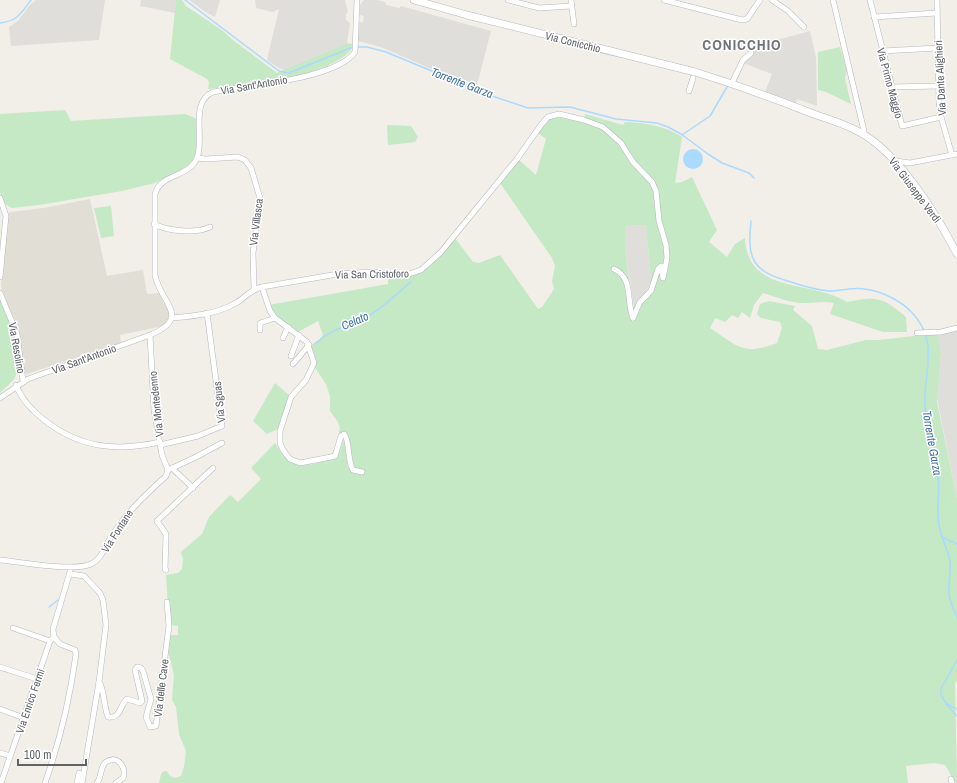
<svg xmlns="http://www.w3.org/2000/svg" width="957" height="783" font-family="'Archivo Narrow',sans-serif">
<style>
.industrial{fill:#e0deda}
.education{fill:#e1ded6}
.green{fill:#c5e8c5;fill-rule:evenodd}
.water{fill:#aadaff}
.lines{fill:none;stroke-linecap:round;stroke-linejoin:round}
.stream{stroke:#aadaff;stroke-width:1.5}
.minor-casing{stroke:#b5b8bc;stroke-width:6}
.secondary-casing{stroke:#b6babf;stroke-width:8}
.minor{stroke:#fff;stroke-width:5}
.secondary{stroke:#fff;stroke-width:7}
.labels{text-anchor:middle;stroke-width:3;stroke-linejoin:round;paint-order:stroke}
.street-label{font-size:11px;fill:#5f6368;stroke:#fff}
.water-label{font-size:12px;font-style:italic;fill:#4174aa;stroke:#fff}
.district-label{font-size:15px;font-weight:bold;letter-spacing:1px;fill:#70757a;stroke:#fff}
</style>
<rect width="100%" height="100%" fill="#f1efe8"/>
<g class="industrial">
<polygon points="36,0 105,0 99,40 11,46 9,27 18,21 29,6"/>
<polygon points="141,0 176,0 175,13 140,6"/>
<polygon points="189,0 220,0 215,17 204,11"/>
<polygon points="255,0 345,0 348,12 346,14 346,20 350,23 347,43 292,67 284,70 279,68 267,60 279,9 273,12 256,8"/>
<polygon points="364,0 377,0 385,2 386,5 399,8 401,6 491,31 477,85 429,68 381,47 358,41 359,22 363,22 364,16 360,15 360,5"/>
<polygon points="810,31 816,57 817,106 797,99 796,103 765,92 772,74 743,63 762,44"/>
<polygon points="646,225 651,280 648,291 634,307 625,249 625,226"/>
<polygon points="957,330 957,499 937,398 941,353 938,335"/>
</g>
<polygon class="education" points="90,199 107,276 143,270 147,294 159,293 164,304 167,304 169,314 168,320 163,326 120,335 121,343 27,374 23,371 20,339 17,324 2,292 1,285 8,214 10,212 43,208"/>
<g class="green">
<path d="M176,0H182L186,6L223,31L234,41L277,73L347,43L352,44L351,50C326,78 245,86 208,89L209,82L207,79L170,59Z"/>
<polygon points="840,47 847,71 845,78 851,104 826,92 818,90 818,52"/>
<path d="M65,110L71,121L185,114L197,119L196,151L192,162L182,170L155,183L122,191L39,205L12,208C4,205 2,200 0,192V114Z"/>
<path d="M585,114L623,125L625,122C645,123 664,125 682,137L675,183L682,182L692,177L717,230L709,242L727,257L735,244L745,238C747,295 812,280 847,302C878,296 882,297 906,317L907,332H883L830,314L834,303C824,301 816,303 806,303C792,304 777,297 763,293L754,305L750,318L742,312L738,318L732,315L725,322L715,318L710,328C738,346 742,356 777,343L782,328L780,322L761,318L757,314L760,304L769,301L795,306L793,310L812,326L818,349L827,350L866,340H879L933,334L938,335L941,352L937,402L957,499V680L955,683L957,783C951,781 950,770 945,765L934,763L906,766L908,783H159L161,774L164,771H167L170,776L175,778L181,776L184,767L186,751L179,734L176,707L172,700L174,675L167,647L168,635H178V626L169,625L166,575L178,573L182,569L183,559L181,552L202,534L209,517L230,495L238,502L261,479L251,468L275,443C293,475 307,465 337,458L344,439L348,468C355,457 350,442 341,433L338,436L340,428L338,422L330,411V396L326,384L314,366L310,346L320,339L323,335L318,321L298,332L276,317L269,305L388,284V276C424,280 434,264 455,238L473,262L479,263L500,255L538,309L542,307L554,289L552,281L555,266L552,258L500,183L519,160L536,175L546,139L537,132L546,121L554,117L583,122ZM646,225L651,280L648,291L633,307L625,249V226Z"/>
<polygon points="387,125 411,126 418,137 415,142 388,145"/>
<polygon points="111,206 114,236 101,238 94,208"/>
<path d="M0,299C8,317 27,360 14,379C11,383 5,388 0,393Z"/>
<polygon points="275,383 290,396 278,429 267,434 253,421"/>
</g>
<circle class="water" cx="693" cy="159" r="10"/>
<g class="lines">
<g class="stream">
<polyline points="185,0 279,71 289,73 353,47"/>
<path d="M0,23C18,21 21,13 31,0"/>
<polyline points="357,47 367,47 386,52 492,96 528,108 570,107 616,119 657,123 668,127 681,134 708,154 722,163 749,173 754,178"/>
<polyline points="594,51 622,57"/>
<polyline points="682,135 710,116 727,87"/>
<path d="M751,221C747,260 752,271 791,282C803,286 816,290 829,291C841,291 853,287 865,289C882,291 904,302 915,316C939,345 923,373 925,406C926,429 935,451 938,474C940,491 936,508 939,525C941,538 948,549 950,562C951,573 948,582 949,592C949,601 954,610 957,618"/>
<path d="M315,344C332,327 347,328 365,318C382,309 396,294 411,282"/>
<polyline points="942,537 957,544"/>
<polyline points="49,607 58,600"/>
<path d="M957,660L941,689C940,699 948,706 957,709"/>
<polyline points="946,704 957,716"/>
</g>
<g class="minor-casing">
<g id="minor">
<polyline points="508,0 539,8 571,6"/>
<polyline points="571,0 574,24"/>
<polyline points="664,0 742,20 747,19 760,0"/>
<polyline points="772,0 788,11 804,27"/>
<polyline points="833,0 864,131"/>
<polyline points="870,0 902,126 941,117"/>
<polyline points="937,0 939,102 941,117 952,155"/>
<polyline points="874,17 937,13"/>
<polyline points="882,51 938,48"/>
<polyline points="732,83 743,60 751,53"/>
<polyline points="891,87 939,86"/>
<polyline points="689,91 693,78"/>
<polyline points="197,158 206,159 238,157 245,160 251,168 260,198 253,253 254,289"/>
<polyline points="896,161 910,163 957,154"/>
<polyline points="0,198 6,216 0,277"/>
<path d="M154,224C167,231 196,234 210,227"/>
<path d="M614,269C634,278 626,302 633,318"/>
<path d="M262,287L270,311L275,318L307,342L314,363L306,380L291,397L280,431V443L283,450L290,459L300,463L331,457L335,456L341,436L344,434C350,440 347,460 353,470L362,472"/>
<polyline points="0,293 17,334 23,381"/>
<path d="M172,318C193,316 217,314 236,303C245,298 251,289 262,287L338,274L372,272L403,276L421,270L441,252L517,159L541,125L548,117L559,114L584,120L603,127L621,143L633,162L652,182L656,191L659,221L666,245L667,258L663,278L661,266L658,269L651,291L640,302L633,318"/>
<polyline points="260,330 260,323 275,318"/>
<polyline points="917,333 941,332 957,328"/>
<polyline points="150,335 154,410 162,455 168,470"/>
<polyline points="283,338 288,327"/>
<polyline points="291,356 299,335"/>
<polyline points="293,364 309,345"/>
<path d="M16,385C22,400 31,409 43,419C79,448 115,452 160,442"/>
<path d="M0,398L28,379L150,335C193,317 160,303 155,275V194C161,173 189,178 197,158C205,139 189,102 213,92C245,86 337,79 355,52L357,0"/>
<polyline points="160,445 198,436 222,426 207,313"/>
<polyline points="172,468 193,488"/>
<path d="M0,560C22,562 73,572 91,564C102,559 105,546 111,537C127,512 144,496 166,476L168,470L196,457L222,443"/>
<polyline points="166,570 165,569 166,534 157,521 213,468"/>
<polyline points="70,574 84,576 100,593 103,600 106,625 99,682 82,783"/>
<polyline points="13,628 50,641"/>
<polyline points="0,667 37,679"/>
<path d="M99,682C104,687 104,708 108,717C121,719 119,706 127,699L140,703L142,701L135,670L137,667L141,668L143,671L151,699L146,717L150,727L156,726L169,626L167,602"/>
<polyline points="0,709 24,718"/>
<polyline points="0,753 10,756"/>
<polyline points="951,779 952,783"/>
<polyline points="1,783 50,641 54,637 53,629 70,572"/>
<path d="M45,783C60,741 70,698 76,654L75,650L60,644L54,637"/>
<polyline points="77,783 79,773"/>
<path d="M97,783C102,777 100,766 106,762C118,754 127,768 123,778L116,783"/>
</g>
</g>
<g class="secondary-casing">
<path id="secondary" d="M414,0L467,15L695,72C734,84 773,98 811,113C830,120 852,126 869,138C904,162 938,217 957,254"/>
</g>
<use href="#minor" class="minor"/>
<use href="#secondary" class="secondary"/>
</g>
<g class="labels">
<g class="street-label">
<text transform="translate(573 42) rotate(14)" y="4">Via Conicchio</text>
<text transform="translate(940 78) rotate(-93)" y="4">Via Dante Alighieri</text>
<text transform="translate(890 83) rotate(75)" y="4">Via Primo Maggio</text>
<text transform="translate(254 85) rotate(-10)" y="4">Via Sant'Antonio</text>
<text transform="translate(915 190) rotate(53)" y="4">Via Giuseppe Verdi</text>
<text transform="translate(256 222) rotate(-83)" y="4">Via Villasca</text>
<text transform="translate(372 274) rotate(-1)" y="4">Via San Cristoforo</text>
<text transform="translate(17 348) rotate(80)" y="4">Via Resolino</text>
<text transform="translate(84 359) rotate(-20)" y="4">Via Sant'Antonio</text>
<text transform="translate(219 402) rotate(-96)" y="4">Via Sguas</text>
<text transform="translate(156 404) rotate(-96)" y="4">Via Montedenno</text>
<text transform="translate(117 531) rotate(-57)" y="4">Via Fontane</text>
<text transform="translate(161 688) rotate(-83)" y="4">Via delle Cave</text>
<text transform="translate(30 701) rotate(-71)" y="4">Via Enrico Fermi</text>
</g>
<g class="water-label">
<text transform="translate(462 83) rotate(21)" y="4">Torrente Garza</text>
<text transform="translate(355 321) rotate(-23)" y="4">Celato</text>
<text transform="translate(932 443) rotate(80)" y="4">Torrente Garza</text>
</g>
<g class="district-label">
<text x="742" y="50">CONICCHIO</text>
</g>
</g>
<path d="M18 759v6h68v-6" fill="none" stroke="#5f6368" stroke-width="2"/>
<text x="24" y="759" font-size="12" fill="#5f6368" stroke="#ffffff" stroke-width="3" paint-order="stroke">100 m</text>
</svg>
